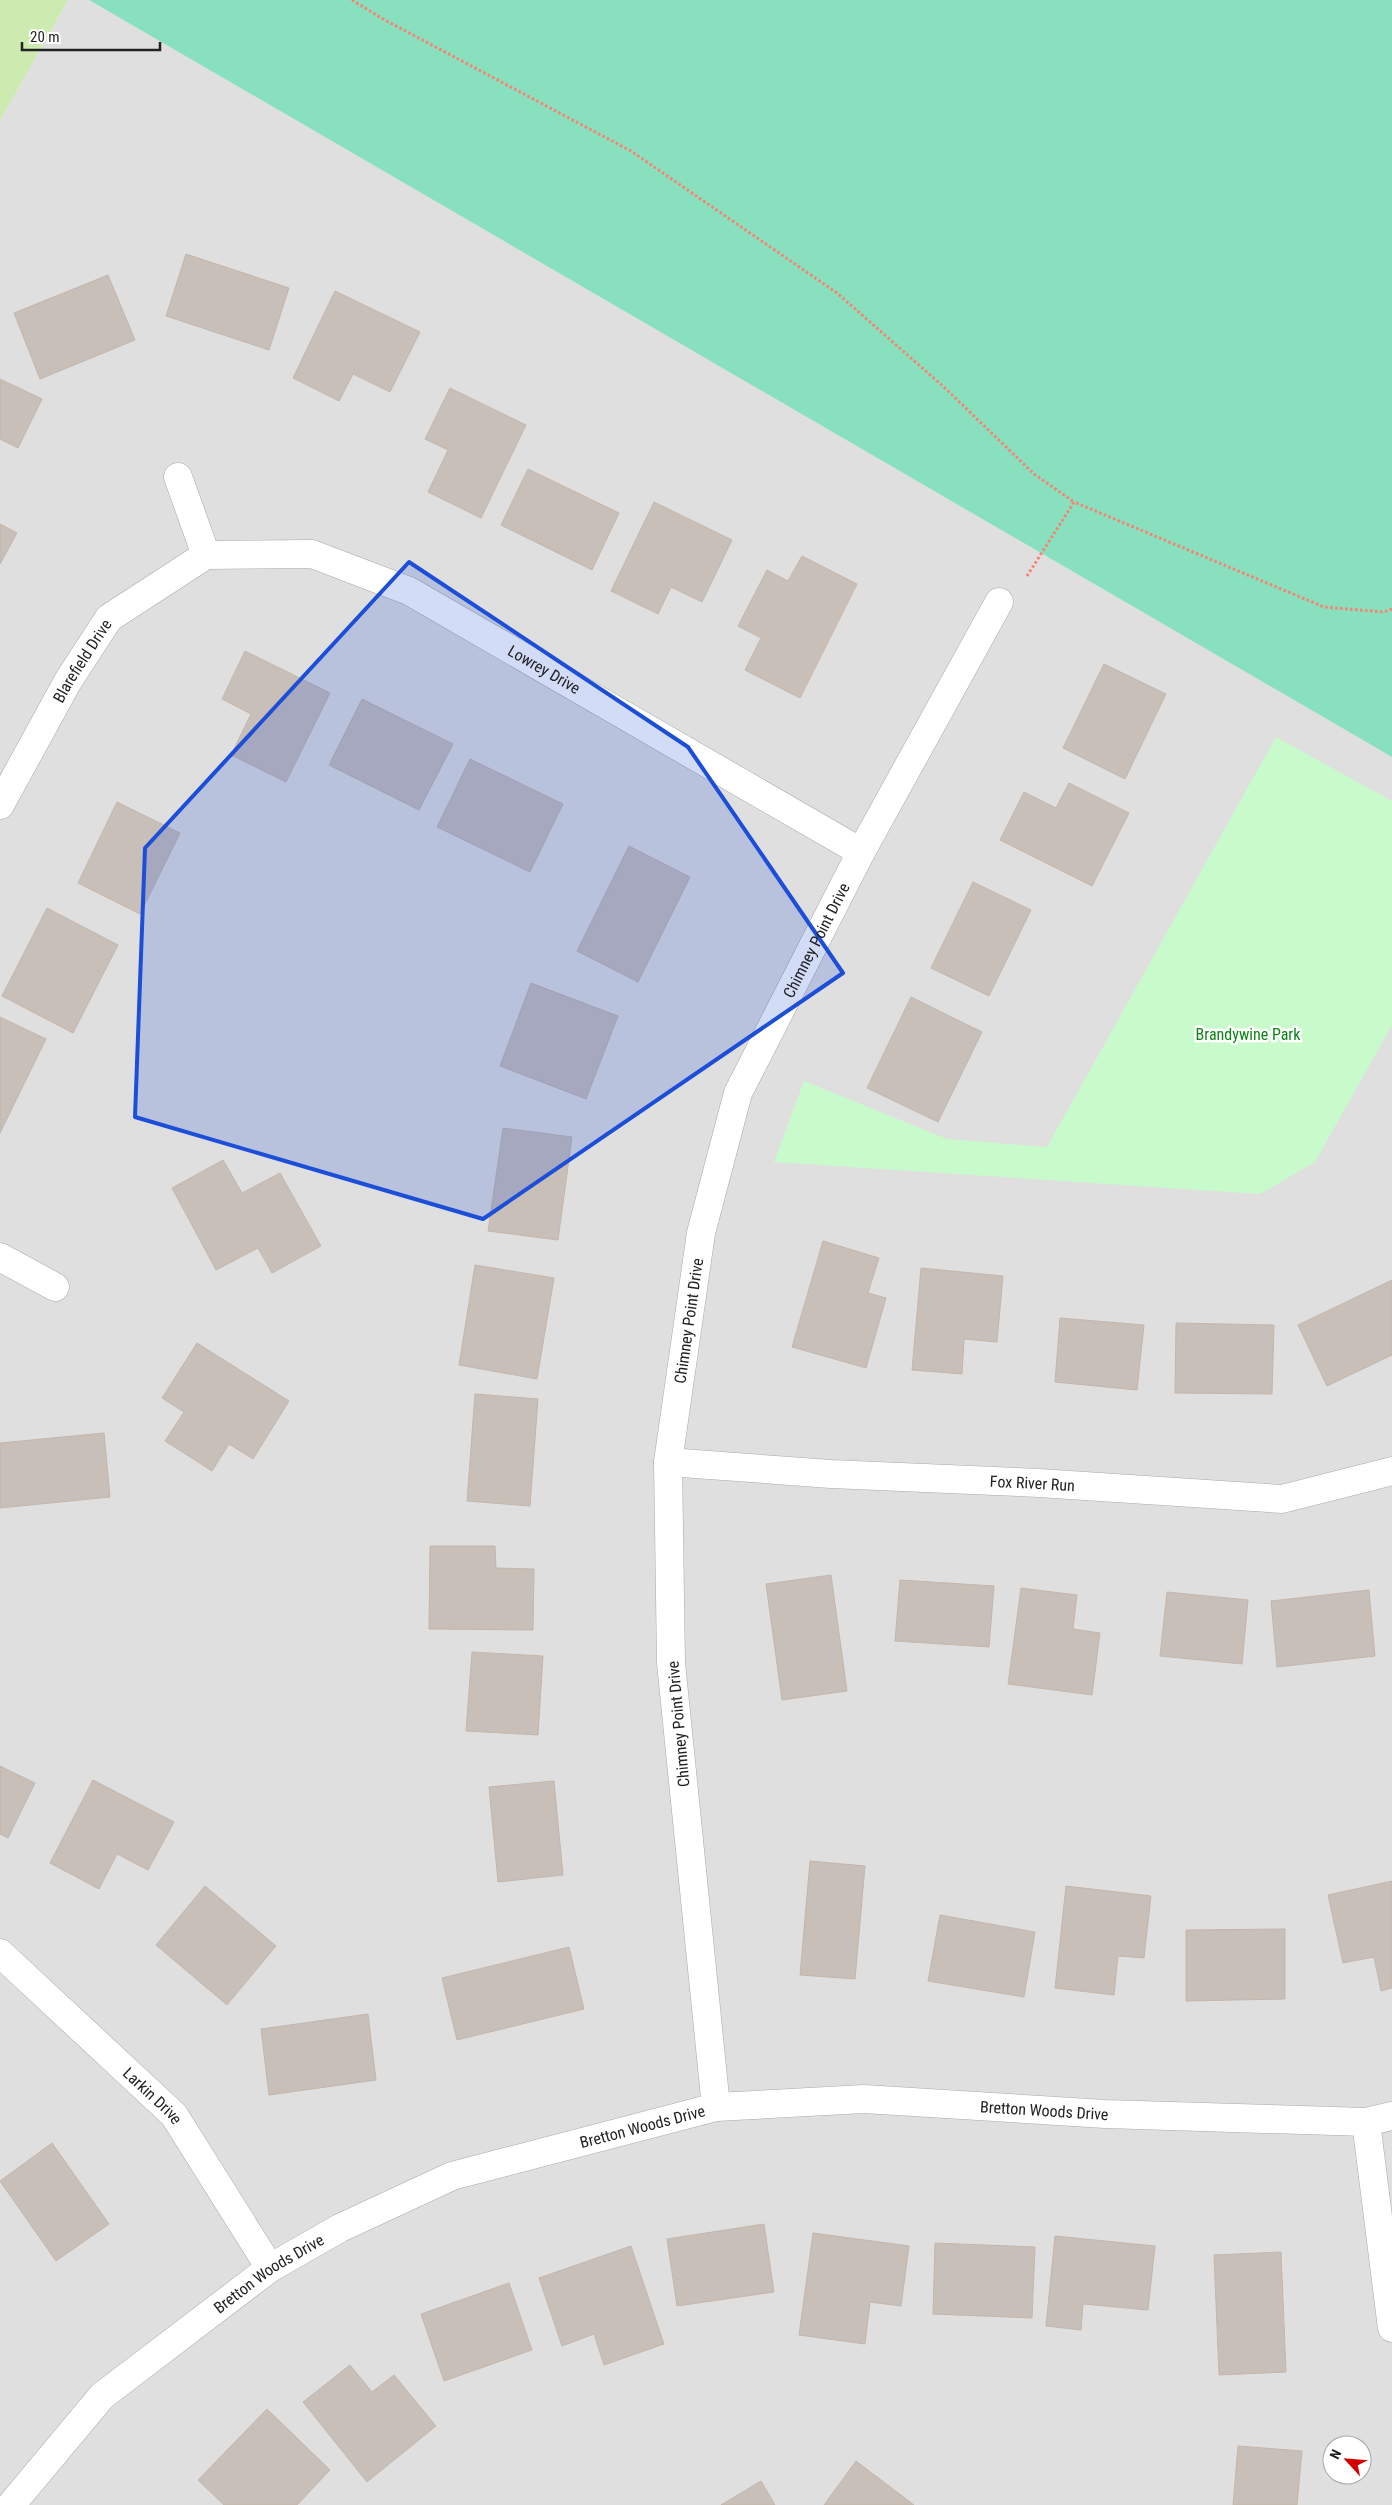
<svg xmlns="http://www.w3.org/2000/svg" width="1392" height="2505" font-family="'Roboto Condensed',sans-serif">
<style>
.residential{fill:#e0dfdf;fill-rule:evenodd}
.grass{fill:#cdebb0}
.park{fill:#c8facc}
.pitch{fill:#88e0be}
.building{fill:#c7bfb8;stroke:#c4b6ab}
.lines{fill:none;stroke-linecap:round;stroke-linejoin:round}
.minor-casing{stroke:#a9a9a9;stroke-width:29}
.path{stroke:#fa8072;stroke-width:3;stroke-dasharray:2.5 2.5;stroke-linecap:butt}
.minor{stroke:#fff;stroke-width:28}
.marked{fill:#1d4ed8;fill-opacity:0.2;stroke:#1d4ed8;stroke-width:4;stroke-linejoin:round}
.labels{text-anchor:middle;stroke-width:5;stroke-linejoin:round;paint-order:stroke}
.street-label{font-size:16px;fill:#222;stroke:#fff}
.park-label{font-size:16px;fill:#0c8416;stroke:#fff}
</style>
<rect width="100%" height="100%" fill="#f2efe9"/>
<path class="residential" d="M68,0H89L1392,757V2505H0V121ZM1332,2445H1362V2475H1332Z"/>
<polygon class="grass" points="0,0 68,0 0,121"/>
<polygon class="park" points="1276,737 1392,801 1392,1025 1315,1162 1260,1194 774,1162 804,1081 947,1139 1047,1147"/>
<polygon class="pitch" points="89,0 1392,0 1392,757"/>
<g class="building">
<polygon points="186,254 289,288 269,350 166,316"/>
<polygon points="108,275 135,340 40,379 14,313"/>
<polygon points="335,291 420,332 390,392 353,374 339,401 293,378"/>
<polygon points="0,379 42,399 18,448 0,439"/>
<polygon points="450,388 526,425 481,518 428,492 448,450 425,439"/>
<polygon points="528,469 619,513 592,570 501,525"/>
<polygon points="654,502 732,540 702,602 671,587 658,614 611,591"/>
<polygon points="0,524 17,533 0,564"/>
<polygon points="802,556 857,584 800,698 745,670 761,638 738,626 767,570 788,581"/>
<polygon points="245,651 330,693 286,782 231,755 251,714 222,699"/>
<polygon points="1104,664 1166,694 1125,779 1063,748"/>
<polygon points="362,699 453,744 419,810 329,765"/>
<polygon points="470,759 563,804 530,872 437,827"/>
<polygon points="1069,783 1129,813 1092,886 1000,840 1024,792 1056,808"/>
<polygon points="117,802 180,833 140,914 78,883"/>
<polygon points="629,846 690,877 638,982 577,951"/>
<polygon points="973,882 1031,910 989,996 931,968"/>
<polygon points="47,908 118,945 73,1033 2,996"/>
<polygon points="531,983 618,1016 586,1099 500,1066"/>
<polygon points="911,997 982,1032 938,1122 867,1088"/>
<polygon points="0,1017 46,1039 0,1133"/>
<polygon points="503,1128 572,1137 558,1240 488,1231"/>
<polygon points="223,1160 242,1193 280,1173 321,1246 272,1273 258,1248 216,1270 172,1188"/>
<polygon points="823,1241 879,1258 868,1293 886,1298 866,1368 792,1347"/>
<polygon points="475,1265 554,1278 537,1379 459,1365"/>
<polygon points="921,1268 1003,1276 997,1342 964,1339 962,1374 912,1370"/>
<polygon points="1392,1280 1392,1355 1327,1386 1298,1325"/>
<polygon points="1060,1318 1144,1325 1137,1390 1055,1382"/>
<polygon points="1176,1323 1274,1325 1272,1394 1175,1393"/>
<polygon points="197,1343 289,1401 253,1459 229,1444 212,1471 165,1441 184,1412 162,1398"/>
<polygon points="475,1394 538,1399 530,1506 467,1501"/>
<polygon points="104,1433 110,1497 0,1508 0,1443"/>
<polygon points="430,1546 495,1546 496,1568 534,1569 533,1630 429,1629"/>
<polygon points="831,1575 847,1691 782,1700 766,1584"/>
<polygon points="900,1580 994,1586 989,1647 895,1641"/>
<polygon points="1021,1588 1077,1595 1073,1629 1100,1633 1092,1695 1008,1684"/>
<polygon points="1369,1590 1375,1656 1277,1667 1271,1601"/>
<polygon points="1167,1592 1248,1600 1242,1664 1160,1656"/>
<polygon points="472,1652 543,1656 538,1735 466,1731"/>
<polygon points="0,1766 35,1783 8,1838 0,1834"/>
<polygon points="93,1780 174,1822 148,1870 117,1854 99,1889 50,1863"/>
<polygon points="554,1781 563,1875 498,1882 489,1787"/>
<polygon points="810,1861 865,1866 855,1979 800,1975"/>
<polygon points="1392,1881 1392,1988 1381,1991 1374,1957 1343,1963 1328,1895"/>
<polygon points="205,1886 276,1946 227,2005 156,1945"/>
<polygon points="1066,1886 1151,1896 1144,1958 1118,1956 1114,1995 1055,1988"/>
<polygon points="940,1915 1035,1932 1024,1997 928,1981"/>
<polygon points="1285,1929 1285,1999 1186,2001 1186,1930"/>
<polygon points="569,1947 584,2009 457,2040 442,1978"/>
<polygon points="368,2014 376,2080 269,2095 261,2029"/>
<polygon points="52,2143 109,2224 56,2261 0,2181"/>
<polygon points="764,2224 774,2292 677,2306 667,2239"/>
<polygon points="813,2233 909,2246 901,2306 870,2302 865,2344 799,2335"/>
<polygon points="1055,2236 1155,2246 1148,2310 1083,2304 1081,2330 1046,2326"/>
<polygon points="935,2243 1035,2247 1032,2318 933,2314"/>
<polygon points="631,2246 664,2344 604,2365 594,2334 562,2346 539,2278"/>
<polygon points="1281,2252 1286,2372 1219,2375 1214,2255"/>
<polygon points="509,2283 532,2350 444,2381 421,2314"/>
<polygon points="350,2365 372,2392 394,2375 436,2426 367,2482 303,2402"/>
<polygon points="267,2409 330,2470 297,2505 224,2505 198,2480"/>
<polygon points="1238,2446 1302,2451 1297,2505 1233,2505"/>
<polygon points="856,2461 914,2505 824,2505"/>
<polygon points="761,2481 775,2505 721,2505"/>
</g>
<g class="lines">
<g class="minor-casing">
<g id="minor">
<polyline points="178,477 206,555"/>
<path id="s1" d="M206,555L312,554L409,591L861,852"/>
<path id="s2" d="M0,805L68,681L109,618L206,555"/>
<polyline points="0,1257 55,1287"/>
<path id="s3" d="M668,1462L831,1474L1039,1483L1282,1499L1392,1471"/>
<path id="s4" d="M0,1953L174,2115L270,2268"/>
<path id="s5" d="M716,2107L671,1663L668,1462L701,1233L738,1093L861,852L999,602"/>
<polyline points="1366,2122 1392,2328"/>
<path id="s6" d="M11,2505L102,2396L270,2268L340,2228L452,2176L716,2107L864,2099L1105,2114L1366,2122L1392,2116"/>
</g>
</g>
<g class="path">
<polyline points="352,0 383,19 631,151 837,293 945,388 1034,474 1074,502"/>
<polyline points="1027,576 1074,502 1324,607 1384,612 1392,609"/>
</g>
<use href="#minor" class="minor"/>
</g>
<path class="marked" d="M409,562L688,747L843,973L483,1219L135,1117L145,848Z"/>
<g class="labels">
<g class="street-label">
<text dy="6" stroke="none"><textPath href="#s2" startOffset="166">Blarefield Drive</textPath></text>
<text dy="6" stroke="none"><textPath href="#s1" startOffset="366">Lowrey Drive</textPath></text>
<text dy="6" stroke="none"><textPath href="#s5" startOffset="1195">Chimney Point Drive</textPath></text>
<text dy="6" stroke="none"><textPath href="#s5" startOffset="790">Chimney Point Drive</textPath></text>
<text dy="6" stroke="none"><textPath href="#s3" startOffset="365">Fox River Run</textPath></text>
<text transform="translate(678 1724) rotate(-95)" y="6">Chimney Point Drive</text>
<text dy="6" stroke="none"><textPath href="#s4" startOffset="209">Larkin Drive</textPath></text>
<text dy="6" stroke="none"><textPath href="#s6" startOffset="1159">Bretton Woods Drive</textPath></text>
<text dy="6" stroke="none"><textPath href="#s6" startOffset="754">Bretton Woods Drive</textPath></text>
<text dy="6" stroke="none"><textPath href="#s6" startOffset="349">Bretton Woods Drive</textPath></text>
</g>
<g class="park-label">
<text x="1248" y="1040">Brandywine Park</text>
</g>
</g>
<g transform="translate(1347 2460) rotate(296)"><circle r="24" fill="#ffffff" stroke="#a7a7a7"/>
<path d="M0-4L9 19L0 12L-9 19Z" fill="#d40000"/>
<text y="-8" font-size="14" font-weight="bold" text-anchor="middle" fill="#222222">N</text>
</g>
<path d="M22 42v8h138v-8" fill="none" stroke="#222222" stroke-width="2.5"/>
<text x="30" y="42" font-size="15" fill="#222222" stroke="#ffffff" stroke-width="4" paint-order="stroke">20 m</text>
</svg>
